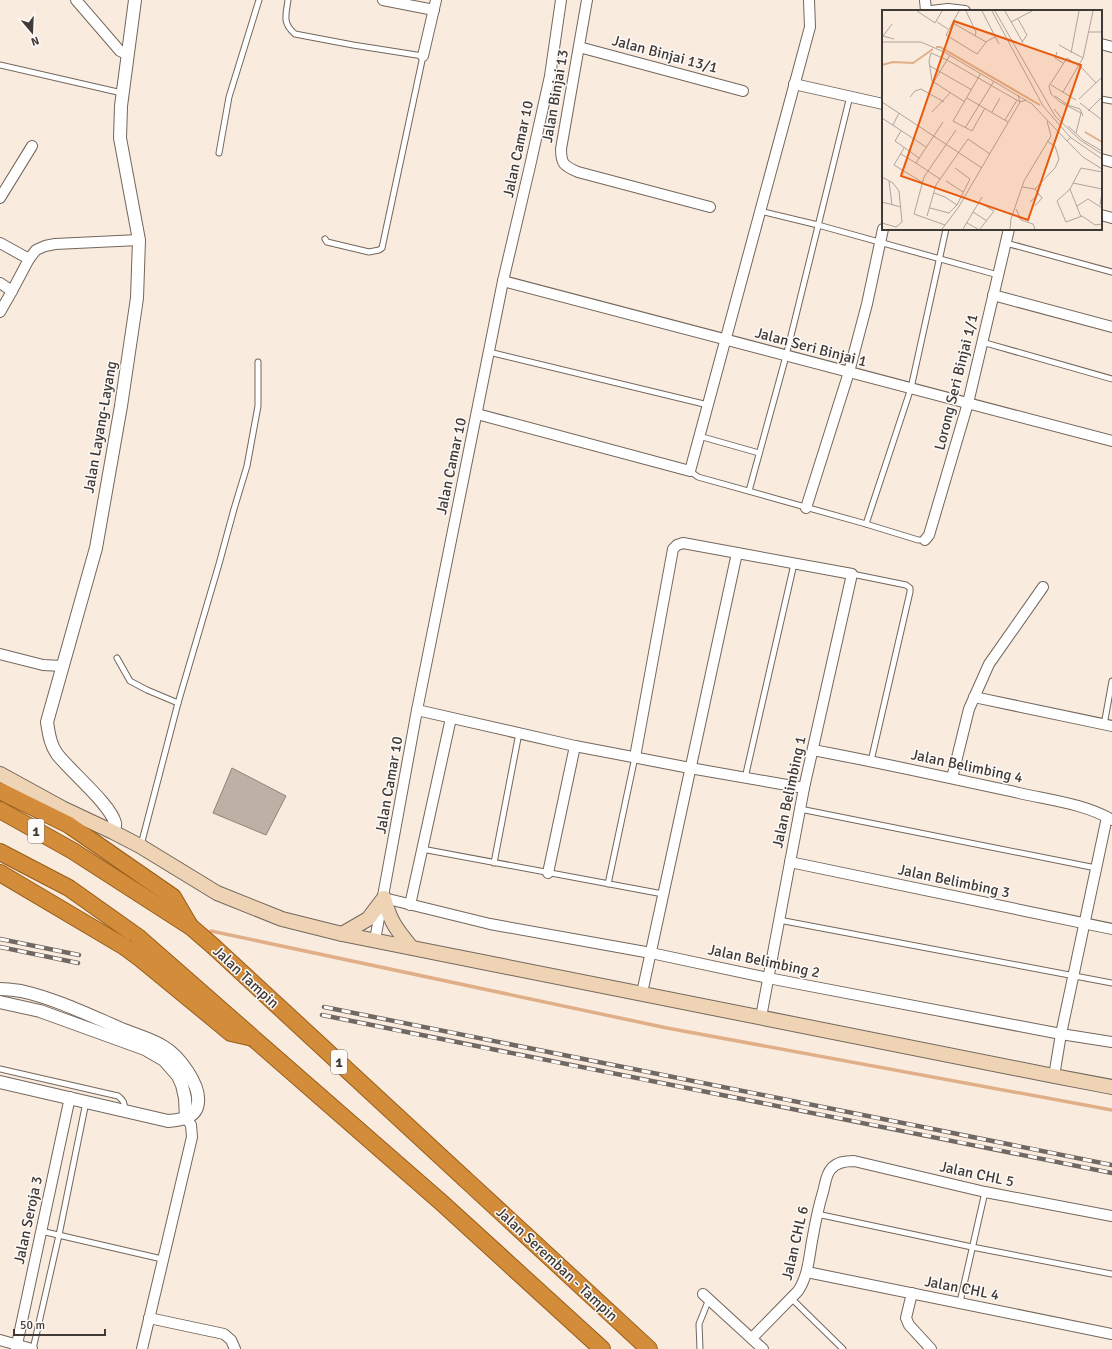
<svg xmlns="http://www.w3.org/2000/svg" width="1112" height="1349" font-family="Signika,sans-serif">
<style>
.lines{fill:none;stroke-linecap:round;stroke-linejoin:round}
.stream{stroke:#e1af87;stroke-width:3.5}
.building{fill:#bfb0a5;stroke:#8f8277}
.service-casing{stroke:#73675c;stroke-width:7}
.minor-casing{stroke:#73675c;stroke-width:12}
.tertiary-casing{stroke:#73675c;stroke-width:14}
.secondary-casing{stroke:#73675c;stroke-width:16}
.trunk-casing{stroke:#975d18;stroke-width:18}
.service{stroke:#fff;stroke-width:5}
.minor{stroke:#fff;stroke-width:10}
.tertiary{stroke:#fff;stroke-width:12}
.secondary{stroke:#eed4b5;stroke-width:14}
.trunk{stroke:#d28c3a;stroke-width:16}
.rail-casing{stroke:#706861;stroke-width:4.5}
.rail{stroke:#fdfaf8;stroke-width:3;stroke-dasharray:9;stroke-linecap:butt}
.trunk-bridge-casing{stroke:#975d18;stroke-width:18;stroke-linecap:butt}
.trunk-bridge{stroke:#d28c3a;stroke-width:16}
.labels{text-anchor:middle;stroke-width:3;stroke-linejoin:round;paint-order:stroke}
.shield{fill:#fdfaf8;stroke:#797470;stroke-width:1}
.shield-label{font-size:14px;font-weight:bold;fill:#403a36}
.street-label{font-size:15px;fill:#403a36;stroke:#fdfaf8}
.inset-river{fill:none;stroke:#e1af87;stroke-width:2}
.inset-road{fill:none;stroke:#b0a49b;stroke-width:1}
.view{fill:#e8590c;fill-opacity:0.15;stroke:#e8590c;stroke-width:2}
.inset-edge{fill:none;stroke:#403a36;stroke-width:2}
</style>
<rect width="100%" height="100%" fill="#faebdf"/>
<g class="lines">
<polyline class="stream" points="211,931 667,1028 1112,1110"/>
</g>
<polygon class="building" points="232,768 286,796 266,835 213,813"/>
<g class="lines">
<g class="service-casing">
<g id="service">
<path d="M288,0C286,15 282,23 295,34L353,45L423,56L382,248L379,250L369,252L327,242L325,239"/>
<polyline points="0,65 122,93"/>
<polyline points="1101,99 1112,101"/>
<polyline points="219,153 229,97 259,0"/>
<polyline points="760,211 818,225 998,275"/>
<polyline points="1006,243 1112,272"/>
<polyline points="982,342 1112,379"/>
<polyline points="489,352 708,405"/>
<polyline points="699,436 759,453"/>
<polyline points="690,471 698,477 866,524 918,540 925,540"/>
<polyline points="749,491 786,356 850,96"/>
<polyline points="866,524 911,388 946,229"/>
<polyline points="852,574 906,585 910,588 910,592 871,761"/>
<polyline points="117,658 130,681 147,690 178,703"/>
<polyline points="1104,725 1112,681"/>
<polyline points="745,778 794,564"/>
<polyline points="800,809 1096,868"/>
<polyline points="141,845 178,703 219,564 234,509 247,466 258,406 258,362"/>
<polyline points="422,849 663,894"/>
<polyline points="494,863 519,733"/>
<polyline points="608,884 635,757"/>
<polyline points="779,920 1112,983"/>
<path d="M0,1069L118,1096C124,1101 125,1103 124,1111"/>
<polyline points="817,1214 972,1247 1112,1274"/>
<polyline points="41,1231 162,1259"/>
<polyline points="791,1298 843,1349"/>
<polyline points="960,1302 985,1192"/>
<polyline points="33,1349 59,1235 86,1102"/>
<polyline points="700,1349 699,1324 709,1299"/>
</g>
</g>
<g class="minor-casing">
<g id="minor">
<polyline points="76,0 120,51 128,55"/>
<polyline points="383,0 434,10"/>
<path d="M587,0L561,149C561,164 564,166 578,172L710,207"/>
<polyline points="925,0 926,11"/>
<polyline points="931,11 948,9 965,11"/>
<polyline points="1101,44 1112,47"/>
<polyline points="579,47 743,91"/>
<polyline points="423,56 436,0"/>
<polyline points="794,84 883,104"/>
<polyline points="1101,159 1112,162"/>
<polyline points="0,198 32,146"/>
<polyline points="1101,215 1112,218"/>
<polyline points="0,243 29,259"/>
<polyline points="503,281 1112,441"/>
<polyline points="0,283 12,291"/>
<polyline points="993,295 1112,327"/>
<polyline points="0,312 12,291 29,259 36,250 45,246 55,244 139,240"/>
<polyline points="477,414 690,471 810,27 809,0"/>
<polyline points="806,508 849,372 867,304 883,229"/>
<polyline points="925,540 929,535 968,403 1009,229"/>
<polyline points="0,654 43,665 62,666"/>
<polyline points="974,697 1112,726"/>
<polyline points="417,710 575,746 690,768 804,788"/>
<path d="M813,750C882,763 950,778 1019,793C1049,800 1086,804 1112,820"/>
<polyline points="635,757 673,549 677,545 683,543 852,574 804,788 761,1017"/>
<polyline points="952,778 969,709 989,664 1043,587"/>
<polyline points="790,862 1112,929"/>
<polyline points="548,873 575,746"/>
<polyline points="384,898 490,924 651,953 768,978 1061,1034 1112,1042"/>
<polyline points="410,905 451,718"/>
<polyline points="375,940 417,710 503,281 530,166 550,76 561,0"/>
<polyline points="642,993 737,553"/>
<polyline points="1054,1076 1061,1034 1107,817"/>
<polyline points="807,1272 1112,1334"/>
<polyline points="912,1293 906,1318 909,1325 931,1349"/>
<polyline points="703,1294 763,1349"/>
<polyline points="149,1318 224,1334 231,1340 235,1349"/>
<path d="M752,1338L798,1291C808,1276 809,1258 812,1241C815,1224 818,1208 823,1192C825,1185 826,1174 831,1169C837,1162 845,1161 854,1161L985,1192L1112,1216"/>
<polyline points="0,1340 32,1349"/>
<polyline points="16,1349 70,1097"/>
<polyline points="142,1349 192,1137 191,1125 186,1118"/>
</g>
</g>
<g class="tertiary-casing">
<g id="tertiary">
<path d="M113,832C114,829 116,826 115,823C111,805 70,771 57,754C50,744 49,734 47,722L96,548L121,406L137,298L139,240L120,138L121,106L135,0"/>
<path d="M0,989C7,989 14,990 21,991C57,999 91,1016 124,1030C136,1035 154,1040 164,1047C179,1056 200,1084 198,1102C197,1118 181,1120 168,1121L0,1082"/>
<polyline points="0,1002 40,1011 145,1049 164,1060 178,1076 182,1085 185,1098 186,1118"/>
</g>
</g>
<g class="secondary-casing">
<g id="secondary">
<polyline points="0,774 62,808 113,832 140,846 217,893 282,919 342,934 1054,1076 1112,1087"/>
<path d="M384,898C390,921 396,929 411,947"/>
<polyline points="342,934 368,919 384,898"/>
</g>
</g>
<g class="trunk-casing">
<g id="trunk">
<polyline points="0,791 69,825 173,897 190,926"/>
<polyline points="0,810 73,851 191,927 213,946"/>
<polyline points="0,852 69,888 138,937"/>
<polyline points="0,873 125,947"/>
<polyline points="253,1038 442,1203 602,1349"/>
<polyline points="465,1179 649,1349"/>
</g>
</g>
<use href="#service" class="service"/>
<use href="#minor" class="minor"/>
<use href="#tertiary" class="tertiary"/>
<use href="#secondary" class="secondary"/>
<use href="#trunk" class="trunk"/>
<g class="rail-casing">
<g id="rail">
<polyline points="0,939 79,955"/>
<polyline points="0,947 78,963"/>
<polyline points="324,1007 1112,1165"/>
<path d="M322,1015C585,1069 849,1119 1112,1173"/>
</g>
</g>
<use href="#rail" class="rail"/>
<g class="trunk-bridge-casing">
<g id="trunk-bridge">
<polyline points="138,937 252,1037"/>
<polyline points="213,946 465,1179"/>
<polyline points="125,947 141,959 231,1033 253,1038"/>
</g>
</g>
<use href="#trunk-bridge" class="trunk-bridge"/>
</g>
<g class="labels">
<g class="shield">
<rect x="28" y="819" width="16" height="24" rx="3"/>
<rect x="331" y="1050" width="16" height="24" rx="3"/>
</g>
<g class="shield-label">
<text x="36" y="836">1</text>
<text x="339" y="1067">1</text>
</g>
<g class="street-label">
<text transform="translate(665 54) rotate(15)" y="5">Jalan Binjai 13/1</text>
<text transform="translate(555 96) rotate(-80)" y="5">Jalan Binjai 13</text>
<text transform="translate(518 149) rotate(-78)" y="5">Jalan Camar 10</text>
<text transform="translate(811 347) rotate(15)" y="5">Jalan Seri Binjai 1</text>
<text transform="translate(956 382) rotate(-76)" y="5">Lorong Seri Binjai 1/1</text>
<text transform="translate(100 427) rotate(-80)" y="5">Jalan Layang-Layang</text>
<text transform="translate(451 466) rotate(-78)" y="5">Jalan Camar 10</text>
<text transform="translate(967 766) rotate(12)" y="5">Jalan Belimbing 4</text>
<text transform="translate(389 785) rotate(-80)" y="5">Jalan Camar 10</text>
<text transform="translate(789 792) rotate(-78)" y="5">Jalan Belimbing 1</text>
<text transform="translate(954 881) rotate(12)" y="5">Jalan Belimbing 3</text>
<text transform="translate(764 961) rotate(12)" y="5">Jalan Belimbing 2</text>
<text transform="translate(246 977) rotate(43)" y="5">Jalan Tampin</text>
<text transform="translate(977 1174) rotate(12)" y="5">Jalan CHL 5</text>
<text transform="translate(28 1220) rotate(-78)" y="5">Jalan Seroja 3</text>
<text transform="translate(795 1243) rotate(-77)" y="5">Jalan CHL 6</text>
<text transform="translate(557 1264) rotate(43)" y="5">Jalan Seremban - Tampin</text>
<text transform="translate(962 1288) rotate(11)" y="5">Jalan CHL 4</text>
</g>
</g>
<g transform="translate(882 10)">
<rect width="220" height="220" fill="#faebdf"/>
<path class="inset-river" d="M54,37H58L158,95M0,55L11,52L31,53L51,39M203,122L220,132"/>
<path class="inset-road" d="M35,1L53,13L60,1M77,1L64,25L95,44L105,31L113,27M84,1L94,22L93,26M100,1L117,34M110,1L161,96L188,127L220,149M113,1L173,106L198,130L220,144M123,1L141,33M136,9L145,25L140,32M55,12L66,19M129,12L150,1M71,13L104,32M10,14L1,26L12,29M207,22H220M0,32H39L62,42L150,94L185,131M177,35L201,48M175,42L173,48L181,53M189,43L197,1M48,56L90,80M99,63L71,111L90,121L103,98M51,73L68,45M169,75L194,90M181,82L201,48L211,1M136,85L138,92L144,90M173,86L186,95L198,99L201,106M28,87L33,81L39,79L62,92M85,88L126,112M197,89L220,67M0,92L100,158M83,92L50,71L47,51L49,43L65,50L138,92M198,93L220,110M172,99L181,110M206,101L220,87M50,102L68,83M110,102L118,88M0,108L44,137M123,110L135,90M11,115L17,103M186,116L201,130L220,141M83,118L112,71M19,121L13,131L37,148M194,123L199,103L178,92L169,84L167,76L185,48L199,57L214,73M189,127L185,131L201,147L220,159M22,138L12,155L40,172M19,144L34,153M220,162L199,158L188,179L175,191L184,212L200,206L213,215L220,214M0,167L11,173L17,181L20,212L14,217L0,213M58,169L34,153L61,112M7,171L10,195M64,171L81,182M191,173L220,179M140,177L153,179L173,158L177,149L175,142L173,136L165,131M188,179L199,207M52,183L63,187L75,195M0,192L19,197M97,192L112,201L98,219M148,192L157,184M218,195L220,183M153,196L160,188L153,179M195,196L206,189L220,198M48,198L67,203L75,195L88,169L73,158M134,199L139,210L151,214L153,219M91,202L105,211M45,206L54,175L86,129L108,144M85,213L96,219M63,215L32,204L42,167L74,120M60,219L76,198L138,92M81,219L100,187M128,219L129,209L142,171L169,126L165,111"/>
<path class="view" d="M72,11L199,55L146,210L19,166Z"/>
<rect width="220" height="220" class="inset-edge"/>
</g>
<g transform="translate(32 32) rotate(161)" stroke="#fdfaf8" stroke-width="3" paint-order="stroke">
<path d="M0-3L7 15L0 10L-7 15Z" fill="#403a36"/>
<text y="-6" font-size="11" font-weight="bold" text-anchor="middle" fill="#403a36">N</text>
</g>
<path d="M14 1329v6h91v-6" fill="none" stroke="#403a36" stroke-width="2"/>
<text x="20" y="1329" font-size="12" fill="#403a36" stroke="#fdfaf8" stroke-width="3" paint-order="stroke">50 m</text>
</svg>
